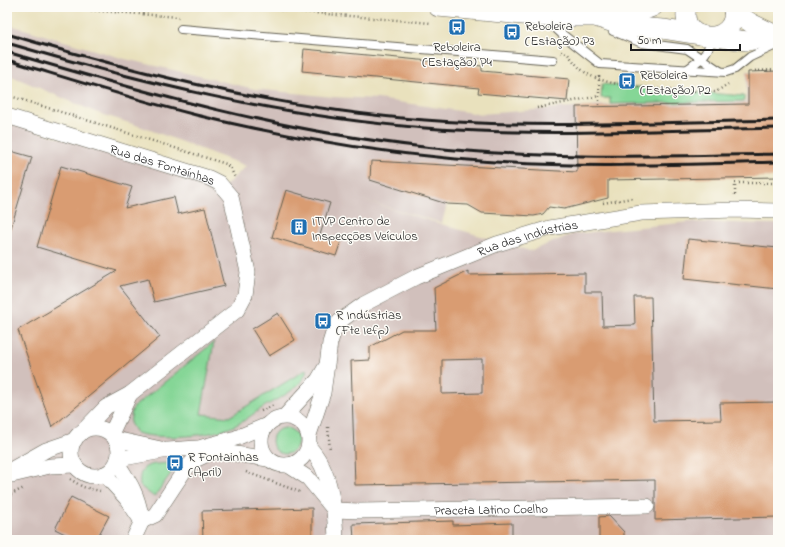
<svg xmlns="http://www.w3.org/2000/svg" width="785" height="547" font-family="'Indie Flower',sans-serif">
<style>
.industrial{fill:#d1c0bc}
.green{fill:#85d696;stroke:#507959}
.building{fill:#d99c72;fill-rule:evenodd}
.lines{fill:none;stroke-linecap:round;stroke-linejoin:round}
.service-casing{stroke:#646154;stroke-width:10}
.minor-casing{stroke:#646154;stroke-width:16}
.tertiary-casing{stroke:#646154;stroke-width:20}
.path{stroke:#646154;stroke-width:2.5;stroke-dasharray:1 3;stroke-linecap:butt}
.service{stroke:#fff;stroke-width:8}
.minor{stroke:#fff;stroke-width:15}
.tertiary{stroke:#fff;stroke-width:19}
.rail{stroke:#1c1c1c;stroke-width:3}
.labels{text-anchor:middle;stroke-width:3;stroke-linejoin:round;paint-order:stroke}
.poi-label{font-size:13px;fill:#1c1c1c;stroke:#fdfcf7;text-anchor:start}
.street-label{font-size:13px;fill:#1c1c1c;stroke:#fdfcf7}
</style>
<rect width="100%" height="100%" fill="#fdfcf7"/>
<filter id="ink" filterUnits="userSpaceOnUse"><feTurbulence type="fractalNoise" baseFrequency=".025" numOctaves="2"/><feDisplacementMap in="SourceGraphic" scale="8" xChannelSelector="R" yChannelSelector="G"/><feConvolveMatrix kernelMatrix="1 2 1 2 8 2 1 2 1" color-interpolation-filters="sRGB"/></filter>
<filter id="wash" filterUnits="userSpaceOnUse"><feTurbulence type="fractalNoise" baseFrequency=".012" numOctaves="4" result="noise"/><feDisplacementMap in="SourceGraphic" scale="16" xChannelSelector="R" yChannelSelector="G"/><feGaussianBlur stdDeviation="0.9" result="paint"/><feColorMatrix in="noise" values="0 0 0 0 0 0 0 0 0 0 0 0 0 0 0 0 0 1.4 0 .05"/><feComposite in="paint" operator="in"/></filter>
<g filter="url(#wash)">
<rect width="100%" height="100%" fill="#e9e1bd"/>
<polygon class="industrial" points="7,24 121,58 255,89 333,97 378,99 480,114 599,105 746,102 747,71 778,73 778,177 577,172 371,161 370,180 447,204 442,223 359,199 530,251 573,234 689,222 778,224 778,540 7,540 7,122 224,187 246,166 142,127 95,112 7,74"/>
<g class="green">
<polygon points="602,84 744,96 744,101 610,104 610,98 601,98"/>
<path d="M214,342L201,414L229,417L307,369C304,387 281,397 267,405C256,411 247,420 236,425C213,437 160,440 136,433L130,423L132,410L135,406Z"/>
<circle cx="285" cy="441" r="13"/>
<path d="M174,462L177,465L154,497L140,486C137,459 156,466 174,462Z"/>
</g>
<g id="blocks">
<g class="building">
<polygon points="304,49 482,66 482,71 569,79 567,101 478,93 479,88 302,71"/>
<polygon points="778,71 778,177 608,180 608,198 564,209 549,207 543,214 534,216 482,213 468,205 447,204 370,180 371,161 577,172 576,107 748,104 748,72"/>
<polygon points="7,150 32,157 10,231 7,231"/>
<polygon points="61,166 132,187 125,208 174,197 178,214 205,208 224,286 154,302 148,279 120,286 160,337 52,427 18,330 117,271 37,247"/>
<polygon points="286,190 330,203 320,235 341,241 336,256 272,237"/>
<polygon points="688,239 778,248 778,289 684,279"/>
<path d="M468,271V275L585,273V292H602L603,326L635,325L634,297H651L654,421L721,420L720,403L778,402V517L655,520V480L355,485L351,361L370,360V347L402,330H436L434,288ZM482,359V393L442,394V360Z"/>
<polygon points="278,313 295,340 269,356 252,329"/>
<polygon points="71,497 109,516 96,540 77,540 55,529"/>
<polygon points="312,508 312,540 203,540 202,511"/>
<polygon points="609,516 624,532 624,540 599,540 599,517"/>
<polygon points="453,521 453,525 512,523 512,540 354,540 353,524"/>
</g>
</g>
</g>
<g filter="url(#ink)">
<use href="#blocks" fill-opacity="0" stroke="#646154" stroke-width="1"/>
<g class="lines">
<g class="service-casing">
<g id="service">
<polyline points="547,20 563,35 600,64 726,72 735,69 750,57 778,44"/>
<polyline points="181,29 553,60"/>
<polyline points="613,31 642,43 687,49 720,71"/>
<path d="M686,70C702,59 706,56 713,37"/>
</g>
</g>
<g class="minor-casing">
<g id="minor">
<path id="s1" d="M7,116L209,178L219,183L231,197L248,272L245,295L237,310L130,394L106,407L79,435"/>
<polyline points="285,416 318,380 325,368"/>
<circle cx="285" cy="441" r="24"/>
<circle cx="95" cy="452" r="24"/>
<polyline points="111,434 130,394"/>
<path id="s2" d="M309,435L323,393L330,343L335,327L340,321L364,304L416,277L497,244L550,228L641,213L735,210L778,211"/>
<polyline points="115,439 161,449"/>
<polyline points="202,447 236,438 265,426"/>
<path d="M309,447C331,470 335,509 336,540"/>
<polyline points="118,459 168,450 197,448 268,459"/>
<path d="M117,463C131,484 138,495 142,521"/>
<polyline points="288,465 308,478 331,506"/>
<polyline points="7,472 46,450 75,440"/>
<polyline points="104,474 126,498 139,517"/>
<polyline points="12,475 50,466 75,465"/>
<path id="s3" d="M334,510L360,511L647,506"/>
<polyline points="142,521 155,515 184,471 193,461 214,451"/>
<polyline points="133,540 142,521"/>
</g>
</g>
<g class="tertiary-casing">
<g id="tertiary">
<polyline points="438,7 544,17 597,17 621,12 640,12 653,7"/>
<path d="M687,7C677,45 740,47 733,7"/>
<polyline points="733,11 751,23 778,36"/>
<polyline points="598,18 623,26 663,29 701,35"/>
<polyline points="715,37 747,41 778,36"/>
</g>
</g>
<g class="path">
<polyline points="47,7 179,17"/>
<polyline points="245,7 431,23"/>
<path d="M561,52L567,53C573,60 578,68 586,73C611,90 684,90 716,92L728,84"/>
<polyline points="751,71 778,70"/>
<polyline points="7,95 226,164 231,169 235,178"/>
<polyline points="599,105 599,74"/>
<polyline points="537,108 599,96"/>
<polyline points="735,195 735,183 778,183"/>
<polyline points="603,203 632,198"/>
<polyline points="261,411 274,405"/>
<polyline points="328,427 330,450"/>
<polyline points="246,472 300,492"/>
<polyline points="70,479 83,487 100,491"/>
<polyline points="7,496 24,488"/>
</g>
<use href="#service" class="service"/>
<use href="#minor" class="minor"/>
<use href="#tertiary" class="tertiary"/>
<g class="rail">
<path d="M7,34C144,75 282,109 425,120C542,129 660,122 778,120"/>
<path d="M7,43C144,83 282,117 425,128C542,137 661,130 778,128"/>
<path d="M7,52C146,93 280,131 424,147C542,160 660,156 778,154"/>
<path d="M7,60C70,79 132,99 196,115C281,136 368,151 456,159C563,169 671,165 778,162"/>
</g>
</g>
</g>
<defs>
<g id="bus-square" transform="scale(0.9)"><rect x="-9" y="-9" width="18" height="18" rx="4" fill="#1f6fb2" stroke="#fdfcf7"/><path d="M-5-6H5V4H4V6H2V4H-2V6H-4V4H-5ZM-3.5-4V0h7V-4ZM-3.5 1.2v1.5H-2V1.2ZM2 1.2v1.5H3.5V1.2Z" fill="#fff"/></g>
<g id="building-square" transform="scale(0.9)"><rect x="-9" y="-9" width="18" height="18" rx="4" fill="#1f6fb2" stroke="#fdfcf7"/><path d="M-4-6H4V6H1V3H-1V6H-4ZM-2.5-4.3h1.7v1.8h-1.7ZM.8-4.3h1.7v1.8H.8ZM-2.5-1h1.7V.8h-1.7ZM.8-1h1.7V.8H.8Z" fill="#fff"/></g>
</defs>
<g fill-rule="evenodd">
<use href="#bus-square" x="457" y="27"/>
<use href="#bus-square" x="512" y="32"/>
<use href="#bus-square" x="627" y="81"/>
<use href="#building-square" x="299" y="227"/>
<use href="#bus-square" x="323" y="321"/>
<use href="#bus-square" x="175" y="463"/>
</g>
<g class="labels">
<g class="poi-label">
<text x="525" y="30">Reboleira<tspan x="525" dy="15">(Estação) P3</tspan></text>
<text x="457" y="51" text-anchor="middle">Reboleira<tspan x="457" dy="15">(Estação) P4</tspan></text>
<text x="640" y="79">Reboleira<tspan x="640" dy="15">(Estação) P2</tspan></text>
<text x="312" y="225">ITVP Centro de<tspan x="312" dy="15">Inspecções Veículos</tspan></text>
<text x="336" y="319">R Indústrias<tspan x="336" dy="15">(Fte Iefp)</tspan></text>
<text x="188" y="461">R Fontainhas<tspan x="188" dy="15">(April)</tspan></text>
</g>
<g class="street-label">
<text dy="5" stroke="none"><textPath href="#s1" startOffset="163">Rua das Fontaínhas</textPath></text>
<text dy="5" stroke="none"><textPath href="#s2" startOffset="326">Rua das Indústrias</textPath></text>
<text dy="5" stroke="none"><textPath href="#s3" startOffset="157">Praceta Latino Coelho</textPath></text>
</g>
</g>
<rect width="785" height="547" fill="none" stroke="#fdfcf7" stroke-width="24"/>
<path d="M631 44v6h109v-6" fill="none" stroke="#1c1c1c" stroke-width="2"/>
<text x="637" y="44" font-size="12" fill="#1c1c1c" stroke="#fdfcf7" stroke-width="3" paint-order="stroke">50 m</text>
</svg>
